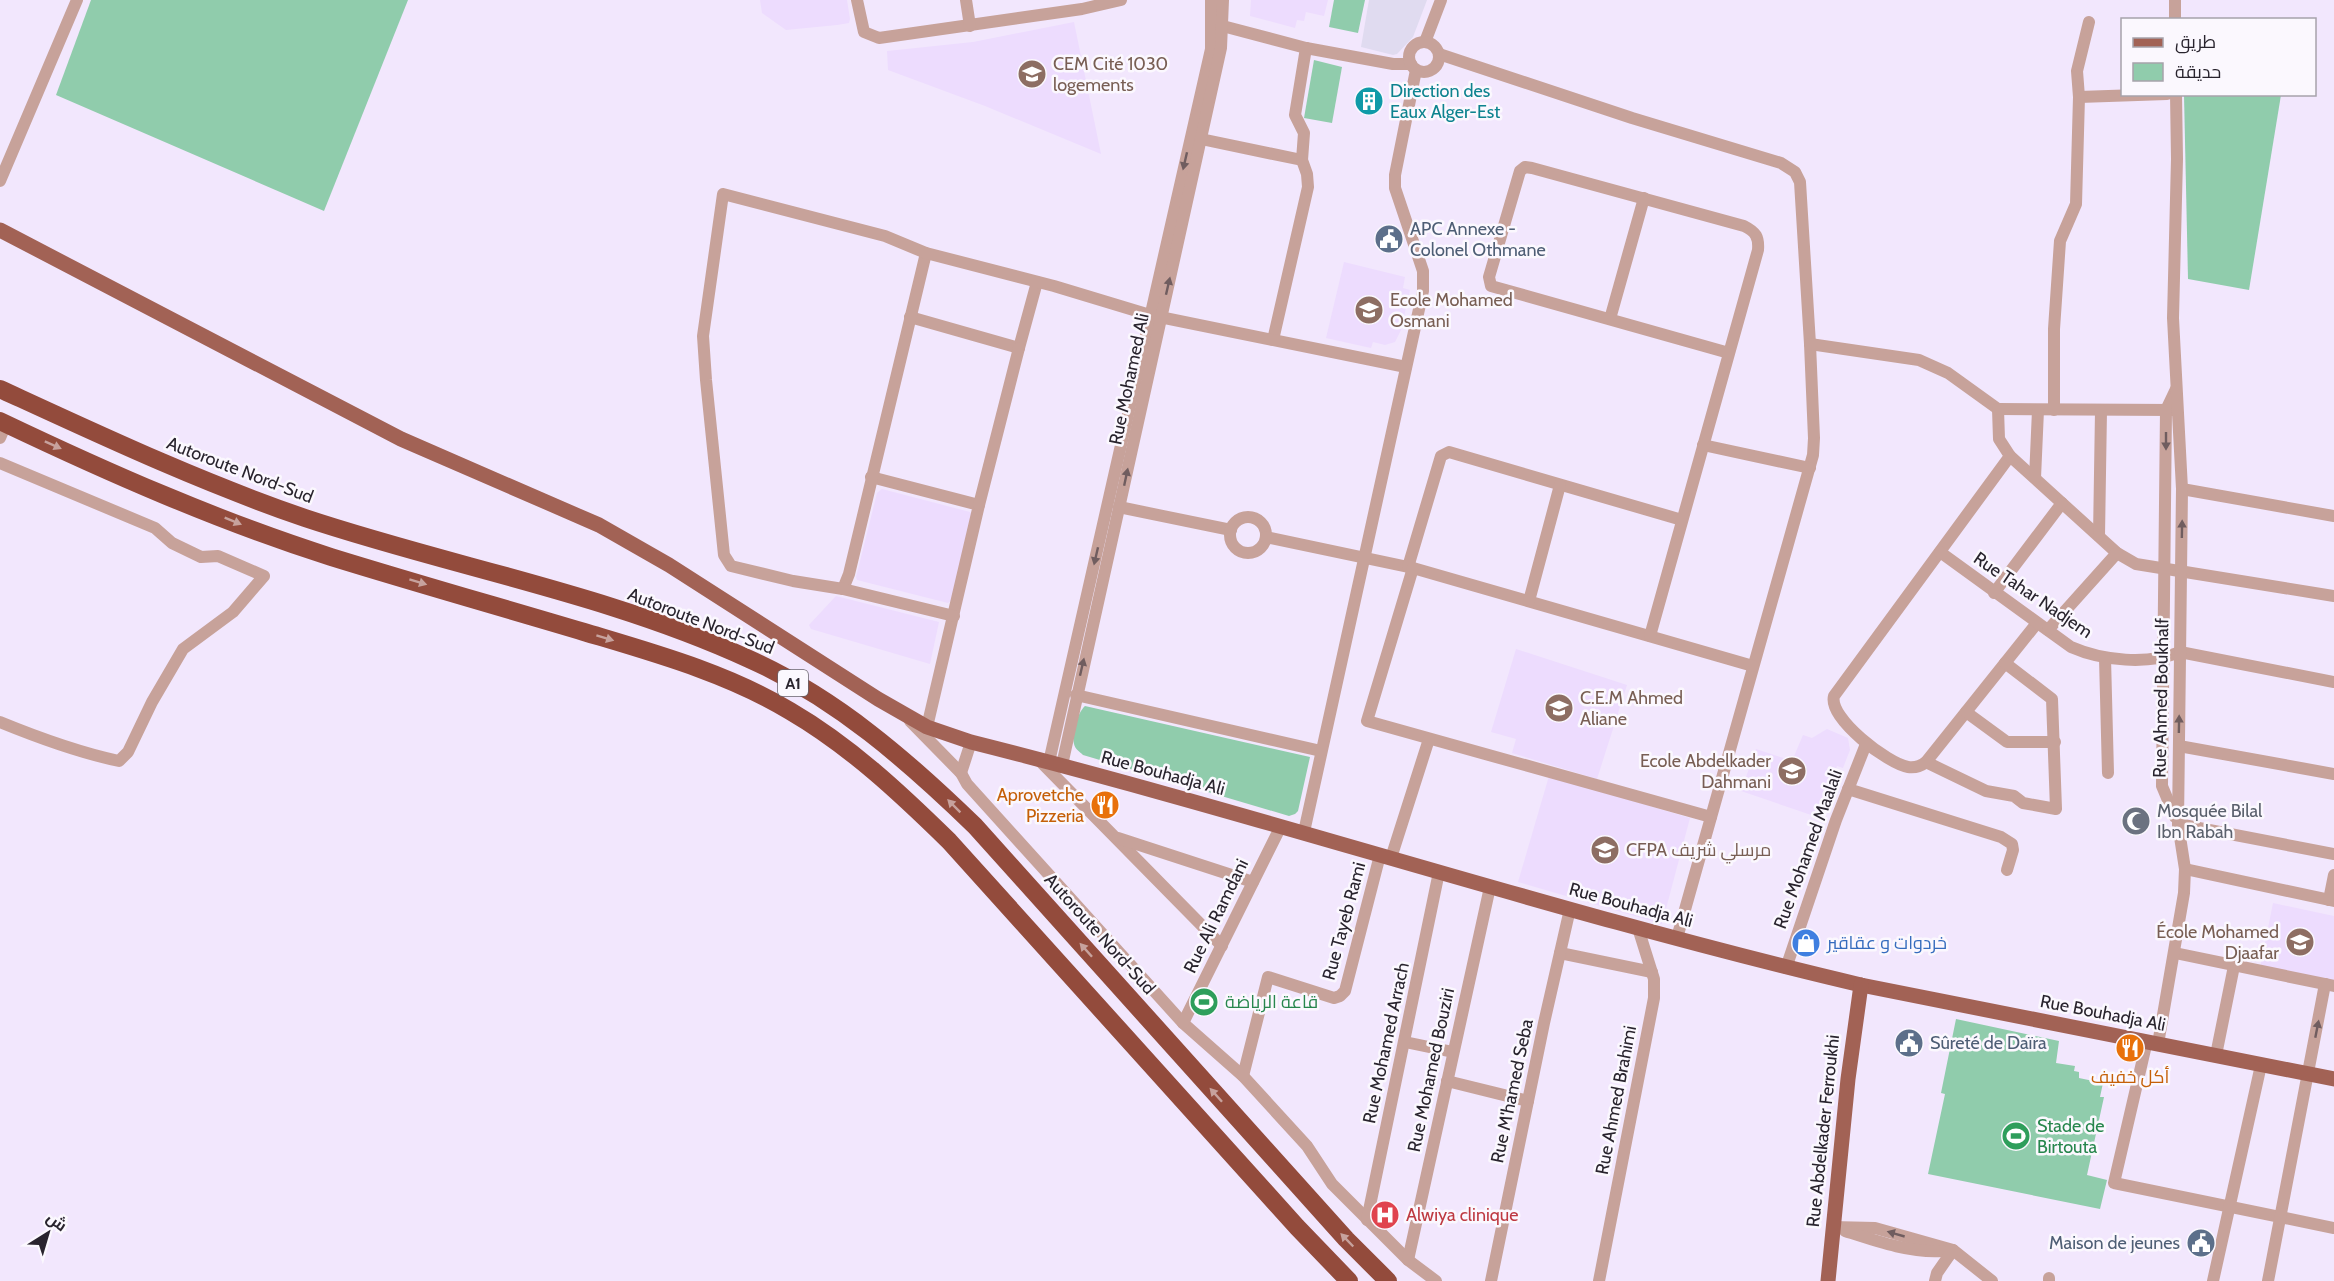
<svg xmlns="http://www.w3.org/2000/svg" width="2334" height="1281" font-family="Cabin,Cairo,sans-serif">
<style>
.built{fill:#eddcfe}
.industrial{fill:#e0dbf0}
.green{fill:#90ccac}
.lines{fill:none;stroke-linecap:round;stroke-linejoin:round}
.minor{stroke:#c7a29a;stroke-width:12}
.major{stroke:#a26255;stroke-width:15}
.highway{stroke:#934b3c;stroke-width:18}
.oneway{fill:#705d5f}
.oneway2{fill:#c7a29d}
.labels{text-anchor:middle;stroke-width:5;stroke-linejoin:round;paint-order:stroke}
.shield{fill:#fbf8fe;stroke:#68646c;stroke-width:1.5}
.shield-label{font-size:16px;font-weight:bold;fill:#29242e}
.education-label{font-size:18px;fill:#785e54;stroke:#fbf8fe;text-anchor:start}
.culture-label{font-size:18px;fill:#0d838f;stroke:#fbf8fe;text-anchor:start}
.service-label{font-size:18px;fill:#4e5e75;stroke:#fbf8fe;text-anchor:start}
.street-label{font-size:18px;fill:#29242e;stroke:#fbf8fe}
.food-label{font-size:18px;fill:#c56008;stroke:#fbf8fe;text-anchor:end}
.worship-label{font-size:18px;fill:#5b616d;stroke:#fbf8fe;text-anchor:start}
.shop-label{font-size:18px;fill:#366cbe;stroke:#fbf8fe;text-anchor:start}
.leisure-label{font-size:18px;fill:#27864d;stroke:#fbf8fe;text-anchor:start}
.health-label{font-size:18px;fill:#be3a42;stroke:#fbf8fe;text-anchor:start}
</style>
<rect width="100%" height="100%" fill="#f2e7fd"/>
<g class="built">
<polygon points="760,0 847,0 850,19 849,23 837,25 786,30 762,13"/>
<polygon points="1251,0 1328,0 1324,16 1306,12 1304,21 1297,20 1295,28 1250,16"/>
<polygon points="1074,22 1101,154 985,106 888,70 887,51 973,42"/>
<polygon points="1344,262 1405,277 1403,288 1410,290 1401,330 1395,342 1385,345 1373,342 1371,348 1326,338"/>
<polygon points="882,489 970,512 972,515 952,600 948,603 857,580 856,577 877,493"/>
<polygon points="836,596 939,622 930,664 811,629 809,625"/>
<polygon points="1516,649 1627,685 1597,779 1512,753 1516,739 1491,732"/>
<polygon points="1827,729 1848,738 1850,750 1843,768 1837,766 1820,818 1741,791 1756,749 1792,761 1803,735 1812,738"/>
<polygon points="1549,776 1690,818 1662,924 1518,882"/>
<polygon points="2273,903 2334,916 2334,983 2260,968"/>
</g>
<polygon class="industrial" points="1369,0 1427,0 1413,37 1397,54 1393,55 1361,47"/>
<g class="green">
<polygon points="91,0 408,0 324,211 56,95"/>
<polygon points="1334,0 1365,0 1358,33 1329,27"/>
<polygon points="1314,60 1342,67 1332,123 1304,118"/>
<polygon points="2184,95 2281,95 2249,290 2188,279"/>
<path d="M1085,706L1310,757L1298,811L1295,814L1289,816L1083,755C1080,752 1075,749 1074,744C1071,734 1078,712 1085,706Z"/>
<polygon points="1956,1019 2059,1041 2056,1063 2075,1066 2074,1071 2079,1072 2079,1078 2103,1083 2100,1097 2104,1097 2087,1175 2107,1180 2100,1209 1928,1174 1945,1094 1941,1093"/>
</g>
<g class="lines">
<g class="minor">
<polyline points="857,0 864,32 879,38 1082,9 1121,0"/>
<polyline points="966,0 970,26"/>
<polyline points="2175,0 2175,20"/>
<polyline points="1215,24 1306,48 1393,64 1411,64"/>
<polyline points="1425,42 1441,0"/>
<circle cx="1424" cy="57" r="15"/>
<polyline points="1439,54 1632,118 1781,163 1795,172 1800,182 1810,344 1814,438 1813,455 1677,938"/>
<polyline points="2079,97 2167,94"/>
<polyline points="1201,139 1302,160"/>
<polyline points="0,181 77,0"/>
<polyline points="910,317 1019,348 1037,282"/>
<polyline points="1610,319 1644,198"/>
<polyline points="1273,340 1308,187 1307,174 1302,160 1304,133 1295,115 1306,48"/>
<polyline points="1810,344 1919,360 1948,373 1998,409"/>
<path d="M1998,409L1999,439L2010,456L1834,696C1828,718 1888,764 1908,767C1915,768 1921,766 1926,762L2037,623"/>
<polyline points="1998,409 2174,410"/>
<polyline points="2054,410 2054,329 2060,241 2076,204 2079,97 2077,71 2089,22"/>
<polyline points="0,438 6,424"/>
<polyline points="1703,445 1810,468"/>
<polyline points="2010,456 2117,553 2136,564 2334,596"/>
<path d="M0,463L155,528L172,543L201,557L218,556L264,576L233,612L183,649L152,702L128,752L119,761C77,752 39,738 0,722"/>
<polyline points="871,477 979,505 927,727"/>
<polyline points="2035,478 2038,410"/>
<polyline points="2182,489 2334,516"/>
<polyline points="979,505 1019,348"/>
<polyline points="1119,507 1231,530"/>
<circle cx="1248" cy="535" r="18"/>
<polyline points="2099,536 2101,411"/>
<polyline points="1266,537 1413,568 1753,666"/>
<path d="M1940,552L2071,647C2103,661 2148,665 2180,652L2334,682"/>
<polyline points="1408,567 1441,456 1449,452 1682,520"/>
<polyline points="1413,568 1367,721 1711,817"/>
<polyline points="843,589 849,574 926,253"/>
<polyline points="1994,593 2062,503"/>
<polyline points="1529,601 1560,485"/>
<polyline points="954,616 843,589 793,581 731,566 724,555 706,380 703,336 723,194 885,236 926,253 1054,286 1150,315 1406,367"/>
<polyline points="2048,630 2117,553"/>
<path d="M1650,636L1758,250C1759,237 1756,232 1744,226L1532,168L1525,167L1520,171L1489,277L1491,286L1729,353"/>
<polyline points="2105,658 2108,773"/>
<polyline points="1076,695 1321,751"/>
<polyline points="1966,712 2007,742 2055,742"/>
<polyline points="910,721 961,773 967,784 1183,1023 1243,1076 1307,1146 1332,1184 1408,1260 1436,1281"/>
<polyline points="2179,746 2334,774"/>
<polyline points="1038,759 1222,946"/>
<polyline points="1049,762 1211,49 1211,0"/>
<polyline points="1926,762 1986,791 2014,796 2023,803 2056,809 2052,699 2005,663"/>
<polyline points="1062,765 1221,48 1223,0"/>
<polyline points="961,773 971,742"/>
<polyline points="1848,789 2001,837 2012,844 2013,850 2007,870"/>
<polyline points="2175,817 2162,786 2166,410 2176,389"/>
<polyline points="2178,824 2334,854"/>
<polyline points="1304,832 1423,291 1423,271 1395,188 1395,175 1416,70"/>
<polyline points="1118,838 1253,882"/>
<polyline points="1391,858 1429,739"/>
<polyline points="2185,869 2334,901"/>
<polyline points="2329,900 2334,875"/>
<polyline points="1560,953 1652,972"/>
<polyline points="2175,953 2334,986"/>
<polyline points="1786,968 1836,820 1866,744"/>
<polyline points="1183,1023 1281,826"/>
<polyline points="2147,1041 2114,1183 2334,1228"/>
<polyline points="1405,1042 1453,1052"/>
<polyline points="2158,1044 2184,893 2185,869 2178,824 2182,489 2173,318 2177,159 2176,94"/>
<polyline points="2216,1055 2234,966"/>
<polyline points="1243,1076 1268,977 1334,998 1340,996 1345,991 1380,855"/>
<polyline points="1447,1081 1528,1101"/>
<polyline points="1367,1220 1439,872"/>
<polyline points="1832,1227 1875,1228 1953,1250 1992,1281"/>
<path d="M1845,1231C1876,1241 1910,1253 1942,1251"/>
<polyline points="1408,1260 1490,887"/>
<polyline points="1491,1281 1544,1023 1570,909"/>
<polyline points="1599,1281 1654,998 1654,979 1638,928"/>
<polyline points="1935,1281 1937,1273 1953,1250"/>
<polyline points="2049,1281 2049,1278"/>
<polyline points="2213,1281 2261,1065"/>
<polyline points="2268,1281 2325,984"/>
</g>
<g class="major">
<path d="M0,230L401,439L599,525L669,565L878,699L927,727L971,742C1269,817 1562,915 1861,985L2334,1079"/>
<polyline points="1828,1281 1848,1079 1861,985"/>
</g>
<g class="highway">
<path d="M0,389C100,435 200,482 305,518C452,567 608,594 749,659C836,698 908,761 975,826L1346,1239L1388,1281"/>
<path d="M0,421C107,472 218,521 331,557C415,583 500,607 584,632C654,653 727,673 790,711C850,746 900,793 949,841L1297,1227L1349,1281"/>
</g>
</g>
<defs><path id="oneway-solid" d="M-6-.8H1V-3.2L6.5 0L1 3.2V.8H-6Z" transform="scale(1.5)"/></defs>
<g class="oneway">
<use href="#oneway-solid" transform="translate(1185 161) rotate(103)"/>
<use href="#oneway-solid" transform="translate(1168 286) rotate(-77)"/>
<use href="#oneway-solid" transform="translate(2166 441) rotate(90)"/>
<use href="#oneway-solid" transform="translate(1126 477) rotate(-78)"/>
<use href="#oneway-solid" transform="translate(2182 529) rotate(-89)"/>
<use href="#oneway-solid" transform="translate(1096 556) rotate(103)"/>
<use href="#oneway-solid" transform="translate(1082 667) rotate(-77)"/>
<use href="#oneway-solid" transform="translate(2179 724) rotate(-89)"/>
<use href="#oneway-solid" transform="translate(2317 1029) rotate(-79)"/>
<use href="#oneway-solid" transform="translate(1896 1234) rotate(-164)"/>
</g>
<g class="oneway2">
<use href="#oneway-solid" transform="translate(53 445) rotate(24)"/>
<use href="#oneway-solid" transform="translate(233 521) rotate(22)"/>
<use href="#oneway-solid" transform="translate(418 582) rotate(17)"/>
<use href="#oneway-solid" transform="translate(605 638) rotate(17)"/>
<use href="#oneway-solid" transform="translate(954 806) rotate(-135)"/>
<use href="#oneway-solid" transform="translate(1086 950) rotate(-132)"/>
<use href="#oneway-solid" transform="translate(1216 1095) rotate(-132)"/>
<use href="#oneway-solid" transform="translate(1347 1240) rotate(-134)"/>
</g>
<defs>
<g id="school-disc" transform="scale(1.5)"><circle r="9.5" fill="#8d6e63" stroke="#fbf8fe"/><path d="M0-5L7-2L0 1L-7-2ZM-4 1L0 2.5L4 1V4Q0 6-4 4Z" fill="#fff"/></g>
<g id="building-disc" transform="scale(1.5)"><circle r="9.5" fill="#0f9aa8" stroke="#fbf8fe"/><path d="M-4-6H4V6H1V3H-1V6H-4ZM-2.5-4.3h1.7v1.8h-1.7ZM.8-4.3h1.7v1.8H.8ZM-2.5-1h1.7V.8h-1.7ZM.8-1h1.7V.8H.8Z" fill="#fff"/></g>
<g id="civic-disc" transform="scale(1.5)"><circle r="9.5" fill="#5c6f8a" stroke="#fbf8fe"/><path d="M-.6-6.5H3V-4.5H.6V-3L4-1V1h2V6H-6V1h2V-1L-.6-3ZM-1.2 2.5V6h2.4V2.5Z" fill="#fff"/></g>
<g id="restaurant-disc" transform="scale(1.5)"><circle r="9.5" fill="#e8710a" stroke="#fbf8fe"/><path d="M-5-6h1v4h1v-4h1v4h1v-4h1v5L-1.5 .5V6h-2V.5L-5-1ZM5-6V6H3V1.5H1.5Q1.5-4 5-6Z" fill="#fff"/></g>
<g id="mosque-disc" transform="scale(1.5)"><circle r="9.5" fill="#6b7280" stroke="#fbf8fe"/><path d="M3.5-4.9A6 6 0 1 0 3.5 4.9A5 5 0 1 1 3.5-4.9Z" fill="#fff"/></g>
<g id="university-disc" transform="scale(1.5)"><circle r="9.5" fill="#8d6e63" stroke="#fbf8fe"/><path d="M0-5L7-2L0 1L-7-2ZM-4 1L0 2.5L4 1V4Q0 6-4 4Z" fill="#fff"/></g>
<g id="shop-disc" transform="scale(1.5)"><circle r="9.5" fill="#3f7fe0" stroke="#fbf8fe"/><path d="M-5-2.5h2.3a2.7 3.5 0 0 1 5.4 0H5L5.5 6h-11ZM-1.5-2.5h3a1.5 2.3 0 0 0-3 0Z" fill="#fff"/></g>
<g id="stadium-disc" transform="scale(1.5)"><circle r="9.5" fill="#2e9e5b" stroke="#fbf8fe"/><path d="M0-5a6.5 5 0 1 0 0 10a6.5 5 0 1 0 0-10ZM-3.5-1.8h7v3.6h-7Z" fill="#fff"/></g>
<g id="hospital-disc" transform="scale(1.5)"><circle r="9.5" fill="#e0444e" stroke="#fbf8fe"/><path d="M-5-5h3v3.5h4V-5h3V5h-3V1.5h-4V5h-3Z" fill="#fff"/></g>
</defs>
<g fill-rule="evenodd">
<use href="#school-disc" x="1032" y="74"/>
<use href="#building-disc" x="1369" y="101"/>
<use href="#civic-disc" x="1389" y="239"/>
<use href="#school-disc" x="1369" y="310"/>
<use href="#school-disc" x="1559" y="708"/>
<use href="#school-disc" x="1792" y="771"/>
<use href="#restaurant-disc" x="1105" y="805"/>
<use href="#mosque-disc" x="2136" y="821"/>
<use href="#university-disc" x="1605" y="850"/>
<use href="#school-disc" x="2300" y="942"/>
<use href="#shop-disc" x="1806" y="943"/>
<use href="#stadium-disc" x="1204" y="1002"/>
<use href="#civic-disc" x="1909" y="1043"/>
<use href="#restaurant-disc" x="2130" y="1048"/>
<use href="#stadium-disc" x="2016" y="1136"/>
<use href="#hospital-disc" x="1385" y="1215"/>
<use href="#civic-disc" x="2201" y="1243"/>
</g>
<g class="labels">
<rect class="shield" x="778" y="670" width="30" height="26" rx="4.5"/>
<g class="shield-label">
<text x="793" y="689">A1</text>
</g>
<g class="education-label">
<text x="1053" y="70">CEM Cité 1030<tspan x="1053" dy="21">logements</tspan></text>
<text x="1390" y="306">Ecole Mohamed<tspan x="1390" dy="21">Osmani</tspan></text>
<text x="1580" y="704">C.E.M Ahmed<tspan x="1580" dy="21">Aliane</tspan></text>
<text x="1771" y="767" text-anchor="end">Ecole Abdelkader<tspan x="1771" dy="21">Dahmani</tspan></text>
<text x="1626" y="856">CFPA مرسلي شريف</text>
<text x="2279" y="938" text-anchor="end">École Mohamed<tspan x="2279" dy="21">Djaafar</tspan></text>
</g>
<g class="culture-label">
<text x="1390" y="97">Direction des<tspan x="1390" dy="21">Eaux Alger-Est</tspan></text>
</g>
<g class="service-label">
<text x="1410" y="235">APC Annexe -<tspan x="1410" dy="21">Colonel Othmane</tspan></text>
<text x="1930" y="1049">Sûreté de Daïra</text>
<text x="2180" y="1249" text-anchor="end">Maison de jeunes</text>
</g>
<g class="street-label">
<text transform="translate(1129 379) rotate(-78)" y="6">Rue Mohamed Ali</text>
<text transform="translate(240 470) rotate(21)" y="6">Autoroute Nord-Sud</text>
<text transform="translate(2033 595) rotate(34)" y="6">Rue Tahar Nadjem</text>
<text transform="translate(701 621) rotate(21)" y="6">Autoroute Nord-Sud</text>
<text transform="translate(2161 698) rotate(-89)" y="6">Rue Ahmed Boukhalf</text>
<text transform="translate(1163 773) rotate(15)" y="6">Rue Bouhadja Ali</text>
<text transform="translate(1808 849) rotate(-70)" y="6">Rue Mohamed Maalali</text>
<text transform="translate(1631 905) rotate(15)" y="6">Rue Bouhadja Ali</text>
<text transform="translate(1216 916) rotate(-64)" y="6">Rue Ali Ramdani</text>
<text transform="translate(1344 921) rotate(-75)" y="6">Rue Tayeb Rami</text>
<text transform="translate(1100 934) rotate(48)" y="6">Autoroute Nord-Sud</text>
<text transform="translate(2103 1013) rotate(11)" y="6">Rue Bouhadja Ali</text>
<text transform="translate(1386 1043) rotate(-78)" y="6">Rue Mohamed Arrach</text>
<text transform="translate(1431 1070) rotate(-78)" y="6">Rue Mohamed Bouziri</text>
<text transform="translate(1512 1091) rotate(-78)" y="6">Rue M'hamed Seba</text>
<text transform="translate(1616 1100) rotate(-79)" y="6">Rue Ahmed Brahimi</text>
<text transform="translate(1823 1131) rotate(-84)" y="6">Rue Abdelkader Ferroukhi</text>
</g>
<g class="food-label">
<text x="1084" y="801">Aprovetche<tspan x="1084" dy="21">Pizzeria</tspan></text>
<text x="2130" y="1083" text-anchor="middle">أكل خفيف</text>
</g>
<g class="worship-label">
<text x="2157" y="817">Mosquée Bilal<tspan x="2157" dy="21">Ibn Rabah</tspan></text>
</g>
<g class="shop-label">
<text x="1827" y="949">خردوات و عقاقير</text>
</g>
<g class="leisure-label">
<text x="1225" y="1008">قاعة الرياضة</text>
<text x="2037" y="1132">Stade de<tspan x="2037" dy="21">Birtouta</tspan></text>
</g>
<g class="health-label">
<text x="1406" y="1221">Alwiya clinique</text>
</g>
</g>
<rect x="2121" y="18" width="195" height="78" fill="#fbf8fe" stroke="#a7a3ab" stroke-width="1.5"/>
<rect x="2133" y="38" width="30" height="9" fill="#a26255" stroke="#a7a3ab" stroke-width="1.5"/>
<text x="2175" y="48" font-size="18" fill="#29242e">طريق</text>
<rect x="2133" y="63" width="30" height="18" fill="#90ccac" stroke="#a7a3ab" stroke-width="1.5"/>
<text x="2175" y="78" font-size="18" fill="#29242e">حديقة</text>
<g transform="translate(48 1233) rotate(37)" stroke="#fbf8fe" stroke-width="4.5" paint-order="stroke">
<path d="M0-4.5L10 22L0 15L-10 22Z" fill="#29242e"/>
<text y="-9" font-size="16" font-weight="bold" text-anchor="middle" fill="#29242e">ش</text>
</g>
</svg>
